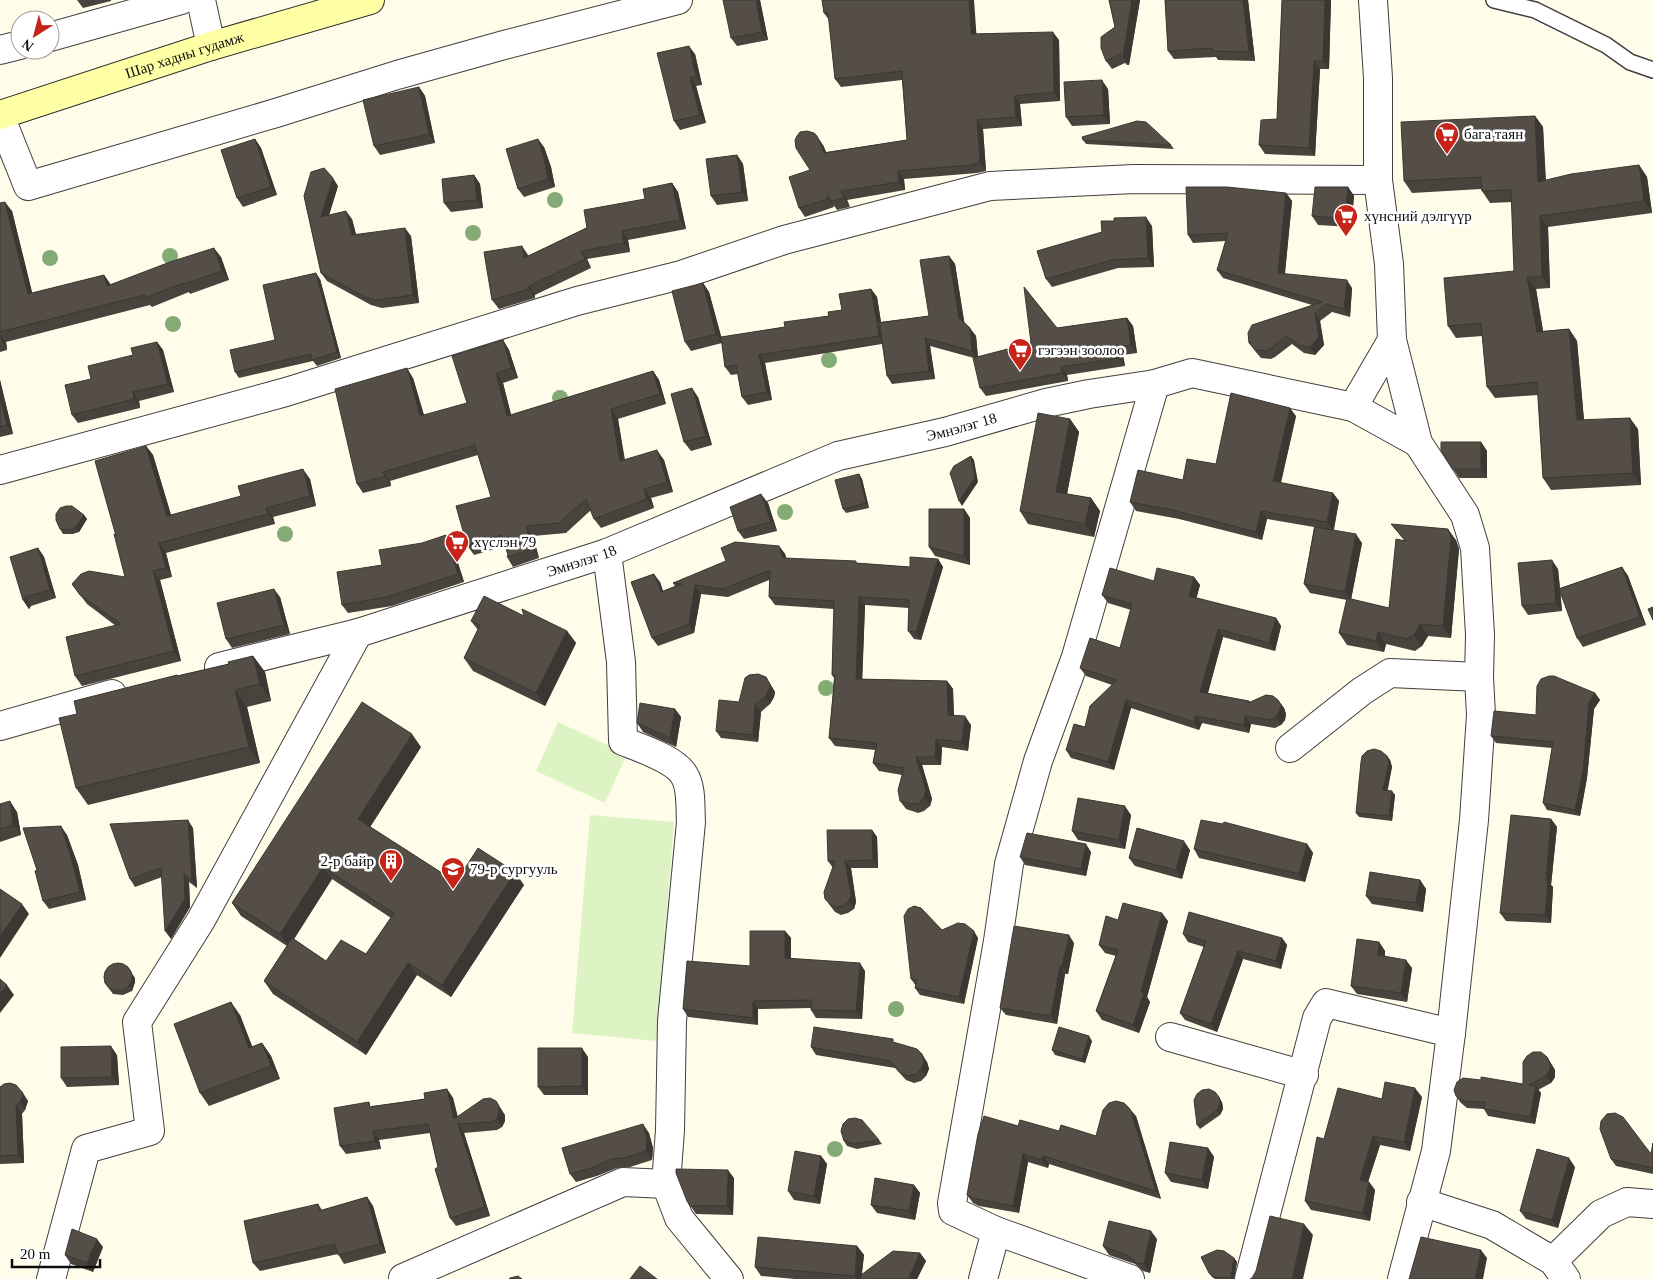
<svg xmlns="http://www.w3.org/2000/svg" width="1653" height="1279" font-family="'Times New Roman',serif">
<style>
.pitch{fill:#ddf3c4}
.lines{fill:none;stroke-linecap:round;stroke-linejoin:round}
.lane-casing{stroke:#3f3f3f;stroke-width:18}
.street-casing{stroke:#3f3f3f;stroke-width:30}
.secondary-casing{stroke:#2e2e2e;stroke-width:30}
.lane{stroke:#fff;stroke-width:15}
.street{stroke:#fff;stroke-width:28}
.secondary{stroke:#ffffa5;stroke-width:28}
.tree{fill:#84ab76}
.wall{fill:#49433d;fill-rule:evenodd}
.shaded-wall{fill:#3c3732}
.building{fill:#554e47;stroke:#3c3732}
.labels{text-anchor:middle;stroke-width:5;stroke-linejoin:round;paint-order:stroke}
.street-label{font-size:15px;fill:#0c0c0c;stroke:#fff}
.poi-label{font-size:15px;fill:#0c0c0c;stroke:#fff;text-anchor:start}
</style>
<rect width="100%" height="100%" fill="#fffdea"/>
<g class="pitch">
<polygon points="558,722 627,754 605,803 536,771"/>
<polygon points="590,815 674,822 657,1041 572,1033"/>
</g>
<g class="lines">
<g class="lane-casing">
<polyline id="lane" points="1494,0 1535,10 1606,45 1630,62 1653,70"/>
</g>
<g class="street-casing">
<g id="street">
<polyline points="201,0 211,46"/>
<polyline points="50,37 181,0"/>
<polyline points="0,50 20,45"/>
<polyline points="0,116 28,186 276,113 397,75 504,45 678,0"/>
<polyline points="1392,340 1418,443 1465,515 1475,548 1480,635 1479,677 1481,715 1474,820 1451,1033 1436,1151 1402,1279"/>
<polyline points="1353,407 1418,443"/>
<polyline points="0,470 286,392 577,301 681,275 784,240 990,186 1134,179 1378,180"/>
<path d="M607,553L621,662L623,741C640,748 675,759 684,775C692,787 690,808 691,822L672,1021L670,1130L666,1184L679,1218L729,1279"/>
<path id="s1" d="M219,667L358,633L607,553L838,456L945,432L1046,403L1089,394L1155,384"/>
<polyline points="0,726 112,694"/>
<polyline points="1290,748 1362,691 1390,673 1479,677"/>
<polyline points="1170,1037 1304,1075"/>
<polyline points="1421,1202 1492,1225 1553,1261 1566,1279"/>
<polyline points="996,1231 953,1211 952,1203 998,941 1009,864 1038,761 1076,657 1155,384 1192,373 1353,407 1392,340 1389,264 1378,180 1378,78 1373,0"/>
<polyline points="1553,1261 1601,1214 1627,1202 1653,1204"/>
<polyline points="403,1278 623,1182 666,1184"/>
<polyline points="51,1279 86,1149 150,1131 137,1022 201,920 358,633"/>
<polyline points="983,1279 996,1231 1130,1279"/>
<polyline points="1249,1279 1317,1018 1326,1003 1451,1033"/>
</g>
</g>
<g class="secondary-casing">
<g id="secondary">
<path id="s2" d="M0,115L211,46L370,0"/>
</g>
</g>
<use href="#lane" class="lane"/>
<use href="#street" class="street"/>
<use href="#secondary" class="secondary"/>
</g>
<g class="tree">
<circle cx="555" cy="200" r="8"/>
<circle cx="473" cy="233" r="8"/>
<circle cx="170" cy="256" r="8"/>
<circle cx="50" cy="258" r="8"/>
<circle cx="173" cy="324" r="8"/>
<circle cx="829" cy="360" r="8"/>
<circle cx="560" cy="398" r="8"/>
<circle cx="785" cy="512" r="8"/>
<circle cx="285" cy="534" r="8"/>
<circle cx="826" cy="688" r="8"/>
<circle cx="896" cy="1009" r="8"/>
<circle cx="835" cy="1149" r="8"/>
</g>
<g class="wall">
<polygon points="77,0 111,0 111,1 83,8"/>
<polygon points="760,0 768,40 737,46 731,38"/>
<polygon points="822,0 977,34 1059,40 1060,101 1020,104 1022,126 983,129 986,171 977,173 904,179 905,190 847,200 850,207 837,210 833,204 834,207 805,217 799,208 810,170 823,145 826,152 907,140 902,80 841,87 835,79 829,20 824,13"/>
<polygon points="1109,0 1140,0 1129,65 1127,65 1125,63 1112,69 1106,61 1115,27"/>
<polygon points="1165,0 1248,0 1255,61 1218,60 1216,57 1174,59 1168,51"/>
<polygon points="1282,0 1331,0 1329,69 1320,69 1315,156 1265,154 1259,145 1277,119"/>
<polygon points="695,54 702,85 696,86 706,123 680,130 674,121"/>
<polygon points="419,87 425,96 435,143 380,155 374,146"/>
<polygon points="1108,89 1110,124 1072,126 1066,117"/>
<polygon points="1535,116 1543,127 1546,180 1639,165 1647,177 1652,213 1548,227 1550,288 1536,289 1543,331 1569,329 1577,341 1584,420 1638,429 1641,485 1551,490 1543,478 1538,395 1495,398 1487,387 1482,336 1456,338 1448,326 1514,271 1512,202 1490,203 1482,191 1481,189 1412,193 1404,181"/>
<polygon points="255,139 261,148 277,195 243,207 237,198"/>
<polygon points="1083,140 1171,145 1174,149 1086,144"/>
<polygon points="544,147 551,167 555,187 524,197 518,189"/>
<polygon points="737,155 743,164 748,201 717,205 711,196"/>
<polygon points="474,175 480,184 483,208 451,212 444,203"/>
<polygon points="672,183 678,192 686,229 628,240 630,252 587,259 591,268 535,295 535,298 499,309 492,300 528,255 528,256 645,199"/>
<polygon points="338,186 329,215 352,219 356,234 411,236 419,303 382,308 371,305 327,281 321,273 304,196"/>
<polygon points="1348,187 1354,196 1351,227 1318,225 1312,216"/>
<polygon points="1286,193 1292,201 1285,274 1352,288 1350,317 1332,312 1320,321 1324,345 1315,355 1304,353 1292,344 1275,357 1271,359 1261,358 1255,351 1249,343 1312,305 1223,278 1217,270 1226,241 1193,243 1188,235"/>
<polygon points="0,203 12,211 32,293 104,275 111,285 221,257 229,280 190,294 189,292 152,307 150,305 6,342 7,350 0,352"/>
<polygon points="1152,226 1154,267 1118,268 1052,287 1046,279"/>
<polygon points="949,256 955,264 964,322 976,336 978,357 1031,343 1057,328 1127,318 1133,326 1137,353 1123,355 1125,366 1067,375 1068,381 986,396 980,388 974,358 930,346 935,379 892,384 887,376 882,344 765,363 772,400 748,405 742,397 738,374 731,375 725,367 722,343 691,351 685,342 703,283 709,292 721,337 785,327 829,316 842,310 871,289 877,297 881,322 929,316"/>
<polygon points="320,279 341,358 317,366 313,361 239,378 235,372 275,340"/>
<polygon points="503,340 509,350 518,378 503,383 511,415 653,371 659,380 666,404 618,419 625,460 664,460 673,492 651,498 654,508 601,528 594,519 591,510 566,533 533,536 539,558 513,567 507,557 508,555 505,546 474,555 467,545 491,497 478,455 390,481 391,486 363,493 357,484 413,378 424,415 467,403"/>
<polygon points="157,342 163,350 174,392 139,401 140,408 78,423 72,415 91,379"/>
<polygon points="0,380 13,434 0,437"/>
<polygon points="698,397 712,445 691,451 684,442"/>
<polygon points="1296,416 1281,483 1333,493 1339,501 1334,530 1362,543 1351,599 1389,608 1404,540 1391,524 1456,540 1459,549 1451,638 1428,636 1422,646 1415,651 1386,644 1384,652 1347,645 1339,633 1347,600 1310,593 1304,584 1314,527 1267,519 1262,540 1179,519 1136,511 1130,502 1183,480 1216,464"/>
<polygon points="1070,419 1079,432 1067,494 1091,498 1100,511 1094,537 1028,524 1020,511"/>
<polygon points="1481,442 1487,451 1487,478 1459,478 1441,450"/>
<polygon points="146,446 153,455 171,515 310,479 316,506 273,517 275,524 166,553 172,577 160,580 181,661 82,686 75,676 116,626 87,604 72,584 125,577 116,536"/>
<polygon points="859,474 862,479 869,508 846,513 843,509"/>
<polygon points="768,503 777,531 744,539 738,531"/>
<polygon points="964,509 970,518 970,565 935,556 929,547"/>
<polygon points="84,515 87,519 79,532 73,534 63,534 60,529"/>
<polygon points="446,535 452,544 464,582 392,606 348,613 342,605 382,565"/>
<polygon points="779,546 785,554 786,558 910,567 938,559 943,567 921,640 914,639 908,631 909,608 865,605 862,679 947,681 953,689 954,715 971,725 968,751 942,747 941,765 922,765 932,799 930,806 924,811 918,813 906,809 900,801 902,775 879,771 873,763 875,750 835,746 829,738 834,678 832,675 834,609 775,605 769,597 769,580 728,597 701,594 694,633 658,646 652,638 660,582 663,591 675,586 673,583"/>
<polygon points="38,548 44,557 56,598 31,606 29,609 23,600"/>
<polygon points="1622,567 1628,576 1646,625 1583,647 1577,638 1560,589 1562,611 1528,615 1522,606 1558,569 1560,588"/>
<polygon points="1194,577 1200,585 1196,598 1276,618 1281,626 1275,651 1223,637 1208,693 1249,701 1250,702 1278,700 1284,708 1286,714 1285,720 1281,725 1275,728 1251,724 1249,733 1202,723 1199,730 1131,708 1114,770 1071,758 1066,750 1085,727 1112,685 1086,676 1080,668 1120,648 1131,610 1108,603 1102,595 1154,581"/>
<polygon points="280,597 290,634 232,648 226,639"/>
<polygon points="524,616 567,631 576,643 545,706 473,671 464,658 478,630 471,621"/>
<polygon points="253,656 265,672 271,701 247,707 260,763 88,805 76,788 77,714 177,676 229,664"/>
<polygon points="766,677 775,692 774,697 770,704 761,712 758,742 721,738 716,731 739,702"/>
<polygon points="1595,693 1600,700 1594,709 1587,778 1580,816 1547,810 1543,803 1552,748 1496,743 1491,736"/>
<polygon points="675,709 681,717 676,747 643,732 637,723"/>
<path d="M421,747L370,827L456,882L524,885L451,997L417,975L366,1055L273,994L264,981L287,946L241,916L232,903ZM332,879L391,918L366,954L326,961L294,939Z"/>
<polygon points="1387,756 1390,760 1392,767 1387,790 1395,795 1392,821 1359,817 1356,813"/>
<polygon points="0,804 17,812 21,835 0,842"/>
<polygon points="1131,815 1125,849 1078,840 1072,831"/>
<polygon points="1551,819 1557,827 1551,885 1553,887 1551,923 1506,921 1500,913"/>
<polygon points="193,828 197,888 189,882 190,907 171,939 162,877 135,887 130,879"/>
<polygon points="872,830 877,837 878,868 851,868 856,902 854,909 848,913 841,915 835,912 825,899 833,868 828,861"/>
<polygon points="67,835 78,865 86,900 49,909 43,901 37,870"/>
<polygon points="1307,844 1313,853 1305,882 1199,858 1194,849"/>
<polygon points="1190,850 1182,879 1135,866 1129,858"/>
<polygon points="1091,852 1086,876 1025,865 1020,857"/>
<polygon points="1420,880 1426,889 1423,912 1372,904 1366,896"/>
<polygon points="1118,920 1168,921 1147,997 1150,1002 1139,1033 1102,1020 1096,1011 1116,956 1105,953 1099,945"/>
<polygon points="942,930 978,938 964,1004 920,995 915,988 916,986 911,979"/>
<polygon points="785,931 791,938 791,958 865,971 862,1019 816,1018 811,1010 811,1008 758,1009 758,1025 688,1017 683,1009 750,966"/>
<polygon points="1183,934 1282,938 1287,945 1281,969 1243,959 1217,1032 1185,1020 1180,1013 1204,947 1188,942"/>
<polygon points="1379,942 1385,951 1385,956 1412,968 1407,1002 1357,994 1351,986"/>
<polygon points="1074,943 1068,974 1065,974 1057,1024 1006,1015 1000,1008"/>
<polygon points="135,978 135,982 132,991 123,995 113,994 104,982"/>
<polygon points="240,1015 252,1047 262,1043 271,1056 280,1079 209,1106 200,1093"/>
<polygon points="1092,1041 1085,1063 1055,1055 1052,1050"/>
<polygon points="896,1043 927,1062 929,1069 926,1076 921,1081 914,1083 906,1080 895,1068 816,1055 811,1047"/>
<polygon points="117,1055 119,1085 67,1087 61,1078"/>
<polygon points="588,1057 588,1095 544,1095 538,1087"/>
<polygon points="1547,1057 1555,1070 1555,1077 1551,1083 1538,1090 1541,1093 1535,1124 1488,1116 1484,1109 1467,1108 1461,1103 1456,1096 1523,1084"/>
<polygon points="0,1087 28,1101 25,1110 22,1114 24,1163 0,1164"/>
<polygon points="447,1089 453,1098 458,1117 505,1115 505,1121 502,1127 497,1130 464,1133 490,1216 456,1226 450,1218 430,1133 379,1140 381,1149 346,1154 340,1146 372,1106 425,1099"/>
<polygon points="1422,1097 1410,1151 1380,1145 1368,1182 1369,1182 1375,1190 1370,1221 1311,1210 1305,1201 1324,1139 1382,1099"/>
<polygon points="1222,1102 1223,1109 1220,1115 1200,1129 1197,1125"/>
<polygon points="1136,1116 1161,1199 1049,1164 1048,1168 1028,1162 1019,1213 979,1206 973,1203 967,1195 1018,1126 1096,1136"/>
<polygon points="649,1133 653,1148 652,1160 630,1167 617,1168 597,1176 576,1182 570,1174"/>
<polygon points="879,1140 882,1144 857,1149 847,1146 844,1141"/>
<polygon points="1653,1143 1653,1174 1616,1166 1611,1159 1651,1154"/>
<polygon points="1208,1148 1214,1157 1208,1189 1171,1182 1165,1173"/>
<polygon points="821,1156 827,1164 820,1204 794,1200 788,1191"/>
<polygon points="1575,1167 1558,1228 1526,1219 1520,1211"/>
<polygon points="734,1178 733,1215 696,1214 687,1201"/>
<polygon points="914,1185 920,1193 915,1220 877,1213 871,1205"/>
<polygon points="367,1197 373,1206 386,1253 344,1264 338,1254 260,1271 253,1263 318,1204 322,1210"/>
<polygon points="1157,1239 1150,1273 1143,1271 1135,1264 1109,1255 1103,1246"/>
<polygon points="857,1246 864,1255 862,1274 920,1253 926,1261 917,1279 795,1279 761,1276 755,1267"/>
<polygon points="103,1247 93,1272 71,1264 65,1255"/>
<polygon points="1234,1258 1237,1262 1234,1279 1215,1279 1212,1277 1209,1273"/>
</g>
<g class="shaded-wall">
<polygon points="756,0 760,0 768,40 762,32"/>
<polygon points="969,0 974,0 977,42 971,34"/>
<polygon points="1132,0 1140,0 1129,65 1123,57"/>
<polygon points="1243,0 1248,0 1255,61 1249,52"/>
<polygon points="1325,0 1331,0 1329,69 1323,61"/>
<polygon points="1053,32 1059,40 1060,101 1054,92"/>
<polygon points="689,46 695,54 702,85 696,76"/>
<polygon points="1314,61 1320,69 1315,156 1309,148"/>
<polygon points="690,78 696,86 706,123 700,115"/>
<polygon points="1102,80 1108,89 1110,124 1104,115"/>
<polygon points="419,87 425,96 435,143 429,134"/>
<polygon points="1014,96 1020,104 1022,126 1016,117"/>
<polygon points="1535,116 1543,127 1546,194 1538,182"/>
<polygon points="977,120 983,129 986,171 980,162"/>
<polygon points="817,136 823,145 830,161 824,153"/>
<polygon points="255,139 261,148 277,195 271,187"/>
<polygon points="538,139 544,147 551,167 555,187 548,179"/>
<polygon points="737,155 743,164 748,201 742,192"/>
<polygon points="1639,165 1647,177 1652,213 1644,201"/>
<polygon points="898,171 904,179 905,190 899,182"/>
<polygon points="474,175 480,184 483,208 477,200"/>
<polygon points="333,178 338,186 326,225 321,217"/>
<polygon points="672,183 678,192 686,229 680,220"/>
<polygon points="1348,187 1354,196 1351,227 1345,219"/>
<polygon points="841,191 847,200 850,207 844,198"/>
<polygon points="1286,193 1292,201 1284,281 1278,273"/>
<polygon points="827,195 833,204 834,207 828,199"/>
<polygon points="5,202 12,211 35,304 28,294"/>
<polygon points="346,211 352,219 358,243 352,235"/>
<polygon points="1540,216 1548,227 1550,288 1542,277"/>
<polygon points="1146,217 1152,226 1154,267 1148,258"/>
<polygon points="405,228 411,236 419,303 413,295"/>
<polygon points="622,231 628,240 630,252 624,243"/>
<polygon points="522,246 528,255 530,266 524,258"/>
<polygon points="214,248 221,257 229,280 222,271"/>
<polygon points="581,251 587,259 591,268 585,259"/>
<polygon points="949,256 955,264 965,326 959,318"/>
<polygon points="316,273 320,279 341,358 337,352"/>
<polygon points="104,275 111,285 107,286"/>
<polygon points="1527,277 1536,289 1545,343 1537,332"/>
<polygon points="1347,280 1352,288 1350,317 1344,309"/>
<polygon points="703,283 709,292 723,343 716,334"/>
<polygon points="529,286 535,295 535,298 529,289"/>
<polygon points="871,289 877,297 882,329 877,323"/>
<polygon points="1315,313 1320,321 1324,345 1315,355 1310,347"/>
<polygon points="1127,318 1133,326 1137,353 1131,345"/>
<polygon points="877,324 883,333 885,344 879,336"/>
<polygon points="970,328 976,336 978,359 972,351"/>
<polygon points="1569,329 1577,341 1585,432 1577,420"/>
<polygon points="0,334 6,342 7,350 1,340"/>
<polygon points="925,338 930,346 935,379 929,371"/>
<polygon points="503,340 509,350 518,378 511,368"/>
<polygon points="157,342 163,350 174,392 168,384"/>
<polygon points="1117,347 1123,355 1125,366 1119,358"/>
<polygon points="759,355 765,363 772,400 767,392"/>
<polygon points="1061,367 1067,375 1068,381 1062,373"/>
<polygon points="407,368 413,378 427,426 420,416"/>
<polygon points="653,371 659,380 666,404 660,394"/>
<polygon points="496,373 503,383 514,426 507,416"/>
<polygon points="0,380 13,434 7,425 0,397"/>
<polygon points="692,388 698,397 712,445 706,436"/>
<polygon points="133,392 139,401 140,408 134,399"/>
<polygon points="1290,408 1296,416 1279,490 1273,481"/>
<polygon points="611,409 618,419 626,471 620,461"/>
<polygon points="1630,418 1638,429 1641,485 1633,473"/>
<polygon points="1070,419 1079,432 1065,504 1056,492"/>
<polygon points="1481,442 1487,451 1487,478 1481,469"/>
<polygon points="146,446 153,455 174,525 167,516"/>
<polygon points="657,450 664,460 673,492 667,482"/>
<polygon points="971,456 974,460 978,482 962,506 959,501"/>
<polygon points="303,469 310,479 316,506 310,496"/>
<polygon points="383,472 390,481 391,486 385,476"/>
<polygon points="859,474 862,479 869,508 866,503"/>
<polygon points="644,489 651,498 654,508 647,499"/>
<polygon points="1333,493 1339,501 1333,531 1327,522"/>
<polygon points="761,494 768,503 777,531 771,522"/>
<polygon points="1091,498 1100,511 1094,537 1085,524"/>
<polygon points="266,508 273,517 275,524 268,514"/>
<polygon points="964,509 970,518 970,565 964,556"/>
<polygon points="1261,511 1267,519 1262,540 1256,532"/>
<polygon points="84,515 87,519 79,532 76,527"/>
<polygon points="526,526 533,536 539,558 533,549"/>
<polygon points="1448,529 1456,540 1459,549 1451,638 1443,626"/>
<polygon points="1356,534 1362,543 1351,600 1345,592"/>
<polygon points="446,535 452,544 464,582 458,574"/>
<polygon points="159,543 166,553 172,577 166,568"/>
<polygon points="779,546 785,554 789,566 783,558"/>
<polygon points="38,548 44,557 56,598 50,590 43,569"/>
<polygon points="938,559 943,567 921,640 916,632"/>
<polygon points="1552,560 1558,569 1562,611 1556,603"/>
<polygon points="1622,567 1628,576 1646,625 1640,617"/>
<polygon points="153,571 160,580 181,661 174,651"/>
<polygon points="654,574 660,582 666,600 661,592"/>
<polygon points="1194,577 1200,585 1195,604 1189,596"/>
<polygon points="695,585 701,594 694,633 689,624"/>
<polygon points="274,589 280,597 290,634 284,625"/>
<polygon points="25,597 31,606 29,609 23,600"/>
<polygon points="859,597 865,605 862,688 856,679"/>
<polygon points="1276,618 1281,626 1275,651 1269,643"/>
<polygon points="1420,624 1428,636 1422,646 1414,635"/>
<polygon points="1218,629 1223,637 1206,700 1200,692"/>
<polygon points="567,631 576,643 545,706 536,693"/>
<polygon points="1378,632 1386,644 1384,652 1376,641"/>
<polygon points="253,656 265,672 271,701 260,684"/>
<polygon points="766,677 775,692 774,697 770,704 765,697"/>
<polygon points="947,681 953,689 954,723 948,715"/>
<polygon points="235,690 247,707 260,763 249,747"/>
<polygon points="1595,693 1600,700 1594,709 1587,778 1580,816 1575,810 1589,703"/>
<polygon points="1126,700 1131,708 1114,770 1108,762"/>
<polygon points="1278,700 1284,708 1286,714 1285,720 1281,725 1276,717"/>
<polygon points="755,705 761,712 758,742 753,735"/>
<polygon points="675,709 681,717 676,747 670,738"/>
<polygon points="965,716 971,725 968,751 962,742"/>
<polygon points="1196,716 1202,723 1199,730 1194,722"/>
<polygon points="1245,716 1251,724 1249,733 1244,725"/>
<polygon points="412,734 421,747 367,832 358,819"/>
<polygon points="936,739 942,747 941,765 935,757"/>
<polygon points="1387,756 1390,760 1392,767 1387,794 1383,790"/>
<polygon points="916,757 922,765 932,799 930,806 924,797"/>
<polygon points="1392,791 1395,795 1392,821 1389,816"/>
<polygon points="10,801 17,812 21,835 13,825"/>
<polygon points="1125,806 1131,815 1125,849 1119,840"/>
<polygon points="1551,819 1557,827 1551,885 1553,887 1551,923 1545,915 1546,881"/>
<polygon points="188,820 193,828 197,888 192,880"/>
<polygon points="61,826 67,835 78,865 86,900 80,892"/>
<polygon points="872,830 877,837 878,868 873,860"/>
<polygon points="1184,841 1190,850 1182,879 1176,870"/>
<polygon points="1086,844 1091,852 1086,876 1081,869"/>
<polygon points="1307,844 1313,853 1305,882 1299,874"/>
<polygon points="845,861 851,868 856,902 854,909 849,901"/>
<polygon points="323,867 332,879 289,947 280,934"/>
<polygon points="515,872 524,885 451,997 442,985"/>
<polygon points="184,874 189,882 190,907 171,939 165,931"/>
<polygon points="1420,880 1426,889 1423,912 1416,903"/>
<polygon points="22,904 29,914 0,958 0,936"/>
<polygon points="1162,913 1168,921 1147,997 1150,1002 1139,1033 1133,1025 1141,992"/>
<polygon points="785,931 791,938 791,965 785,958"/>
<polygon points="974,931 978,938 964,1004 959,997"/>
<polygon points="1069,935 1074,943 1068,974 1062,966"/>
<polygon points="1282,938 1287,945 1281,969 1276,961"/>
<polygon points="1379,942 1385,951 1384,964 1378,955"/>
<polygon points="1238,951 1243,959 1217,1032 1211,1024"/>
<polygon points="1406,960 1412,968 1407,1002 1401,993"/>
<polygon points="408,963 417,975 366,1055 357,1042"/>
<polygon points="860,963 865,971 862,1019 856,1011"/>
<polygon points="127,966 135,978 135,982 132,991 129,986"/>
<polygon points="1060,966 1065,974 1057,1024 1051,1016"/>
<polygon points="7,985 14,995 0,1013 0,993"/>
<polygon points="753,1001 758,1009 758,1025 753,1018"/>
<polygon points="231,1002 240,1015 258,1061 249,1048"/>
<polygon points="1089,1036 1092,1041 1085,1063 1082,1059"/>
<polygon points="262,1043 271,1056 280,1079 271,1066"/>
<polygon points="111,1046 117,1055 119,1085 112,1077"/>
<polygon points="582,1048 588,1057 588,1095 582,1086"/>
<polygon points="922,1054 927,1062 929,1069 926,1076 921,1069"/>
<polygon points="1547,1057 1555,1070 1555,1077 1551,1083 1546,1076"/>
<polygon points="1536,1086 1541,1093 1535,1124 1530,1117"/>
<polygon points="1415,1088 1422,1097 1410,1151 1404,1142"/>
<polygon points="447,1089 453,1098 459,1124 458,1124 464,1133 490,1216 485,1207 454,1119"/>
<polygon points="23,1093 28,1101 25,1110 20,1102"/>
<polygon points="1219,1097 1222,1102 1223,1109 1220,1115 1217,1110"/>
<polygon points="496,1101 505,1115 505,1121 502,1127 497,1119"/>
<polygon points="16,1105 22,1114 24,1163 18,1155"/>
<polygon points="1130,1109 1136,1116 1161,1199 1156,1191"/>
<polygon points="643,1124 649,1133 653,1148 652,1160 646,1151"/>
<polygon points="373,1131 379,1140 381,1149 375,1141"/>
<polygon points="1373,1136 1380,1145 1366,1188 1360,1180"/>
<polygon points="1208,1148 1214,1157 1208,1189 1202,1180"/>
<polygon points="1023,1154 1028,1162 1019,1213 1013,1206"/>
<polygon points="821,1156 827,1164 820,1204 814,1196"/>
<polygon points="1043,1156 1049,1164 1048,1168 1042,1160"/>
<polygon points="1569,1158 1575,1167 1558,1228 1552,1220"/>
<polygon points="728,1170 734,1178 733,1215 727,1206"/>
<polygon points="1369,1182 1375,1190 1370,1221 1363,1213"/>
<polygon points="914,1185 920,1193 915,1220 909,1211"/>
<polygon points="367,1197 373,1206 386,1253 380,1244"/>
<polygon points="1304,1224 1313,1235 1303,1279 1292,1279"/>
<polygon points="1151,1231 1157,1239 1150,1273 1144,1264"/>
<polygon points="97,1239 103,1247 93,1272 87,1263"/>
<polygon points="857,1246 864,1255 861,1279 857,1279 855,1276"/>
<polygon points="1481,1250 1487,1258 1483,1279 1475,1279"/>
<polygon points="920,1253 926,1261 917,1279 909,1279 910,1275"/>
<polygon points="1234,1258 1237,1262 1234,1279 1232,1279 1231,1278"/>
</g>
<g class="building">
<polygon points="723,0 756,0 762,32 731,38"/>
<polygon points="822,0 969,0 971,34 1053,32 1054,92 1014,96 1016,117 977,120 980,162 971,165 898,171 899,182 841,191 844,198 831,201 827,195 828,199 799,208 789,177 810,170 796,148 795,140 797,136 800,132 807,131 814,133 817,136 824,153 907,140 902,71 835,79 828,13 824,13"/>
<polygon points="1109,0 1132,0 1123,57 1121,57 1120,54 1106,61 1101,48 1101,37 1115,27"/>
<polygon points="1165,0 1243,0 1249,52 1212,51 1212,48 1168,51"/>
<polygon points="1282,0 1325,0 1323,61 1314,61 1309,148 1259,145 1261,120 1277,119"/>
<polygon points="689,46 696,76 690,78 700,115 674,121 657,53"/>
<polygon points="1102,80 1104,115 1066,117 1064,82"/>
<polygon points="419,87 429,134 374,146 363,100"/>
<polygon points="1535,116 1538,182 1571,174 1639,165 1644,201 1540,216 1542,277 1527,277 1537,332 1569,329 1577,420 1630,418 1633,473 1543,478 1537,382 1487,387 1481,323 1448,326 1444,278 1514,271 1511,190 1482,191 1481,177 1404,181 1401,122"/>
<polygon points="1137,121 1146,122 1171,145 1083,140 1082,137"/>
<polygon points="255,139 271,187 237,198 221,150"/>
<polygon points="538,139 544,158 548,179 518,189 506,149"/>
<polygon points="737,155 742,192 711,196 706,159"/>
<polygon points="324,168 333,178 321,217 346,211 352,235 405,228 413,295 376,300 365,297 321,273 304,196 311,172"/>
<polygon points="474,175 477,200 444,203 442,179"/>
<polygon points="672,183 680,220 622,231 624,243 581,251 585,259 529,286 529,289 492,300 484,252 522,246 524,258 587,228 584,210 645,199 643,189"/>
<polygon points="1186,187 1227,187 1286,193 1278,273 1347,280 1344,309 1326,304 1315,313 1319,337 1310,347 1299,345 1286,336 1270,349 1265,351 1256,350 1249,343 1248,333 1252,325 1322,302 1217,270 1228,233 1188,235"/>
<polygon points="1315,187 1348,187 1345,219 1312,216"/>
<polygon points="5,202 28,294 104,275 107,286 170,262 214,248 222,271 184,284 183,283 145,298 144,295 0,332 0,203"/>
<polygon points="1146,217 1148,258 1112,260 1046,279 1037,251 1102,232 1101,221 1114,221 1114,218"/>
<polygon points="949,256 959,318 970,328 972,351 925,338 929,371 887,376 880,325 877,324 879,336 759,355 767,392 742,397 736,365 725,367 721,337 785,327 784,322 829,316 828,312 842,310 839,294 871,289 877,323 929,316 920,260"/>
<polygon points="316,273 337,352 312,360 311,354 235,372 230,350 275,340 263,285"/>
<polygon points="703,283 716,334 685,342 672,291"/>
<polygon points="1024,287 1057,328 1127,318 1131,345 1117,347 1119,358 1061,367 1062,373 980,388 973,358 1031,343"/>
<polygon points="503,340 511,368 496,373 507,416 653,371 660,394 611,409 620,461 657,450 667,482 644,489 647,499 594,519 586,499 559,523 526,526 533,549 507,557 508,555 502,535 467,545 456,506 491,497 475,445 383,472 385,476 357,484 335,389 407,368 420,416 467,403 452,356"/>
<polygon points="157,342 168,384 133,392 134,399 72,415 65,385 91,379 88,366 133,355 131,348"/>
<polygon points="692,388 706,436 684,442 671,394"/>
<polygon points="1231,393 1290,408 1273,481 1333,493 1327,522 1261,511 1256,532 1173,510 1130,502 1138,470 1183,480 1187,459 1216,464"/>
<polygon points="0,397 7,425 0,427"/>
<polygon points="1038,413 1070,419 1056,492 1091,498 1085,524 1020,511"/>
<polygon points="1441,442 1481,442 1481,469 1453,469 1441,450"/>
<polygon points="146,446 167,516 241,496 238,486 303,469 310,496 266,508 268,514 159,543 166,568 153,571 174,651 75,676 66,637 121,624 80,595 72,584 81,574 89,571 125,577 114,534 116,536 95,461"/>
<polygon points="971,456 975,478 959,501 950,473 954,466"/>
<polygon points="859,474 866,503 843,509 835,480"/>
<polygon points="761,494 771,522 738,531 730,507"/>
<polygon points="66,506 72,506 84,515 76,527 70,530 60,529 56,520 56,514 60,508"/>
<polygon points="929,509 964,509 964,556 929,547"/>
<polygon points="1391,524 1448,529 1451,538 1443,626 1420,624 1414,635 1407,639 1378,632 1376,641 1339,633 1347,598 1389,608 1396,539 1406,541"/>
<polygon points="1315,527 1356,534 1345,592 1304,584"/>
<polygon points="446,535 458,574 386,597 342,605 337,572 382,565 379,550 422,543"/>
<polygon points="735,542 779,546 783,558 856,561 856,563 910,567 910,557 938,559 916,632 908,631 909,600 859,597 856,679 947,681 948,715 965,716 962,742 936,739 935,757 916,757 926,790 924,797 919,803 912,804 900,801 898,790 904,768 873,763 877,743 829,738 835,675 832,675 834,601 769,597 770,570 723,589 695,585 689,624 652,638 631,582 654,574 661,592 682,584 673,583 726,561 721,548"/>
<polygon points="38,548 44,568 43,569 44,569 50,590 25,597 23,600 10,557"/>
<polygon points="1552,560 1556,603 1522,606 1518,563"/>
<polygon points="1622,567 1640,617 1577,638 1559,589"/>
<polygon points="1110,568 1154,581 1157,568 1194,577 1189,596 1276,618 1269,643 1218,629 1200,692 1249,701 1248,703 1266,695 1273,696 1278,700 1281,706 1279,712 1276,717 1270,720 1245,716 1244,725 1196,716 1194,722 1126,700 1108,762 1066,750 1074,724 1085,727 1090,706 1117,680 1080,668 1090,638 1120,648 1132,604 1102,595"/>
<polygon points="274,589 284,625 226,639 217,603"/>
<polygon points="484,596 524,616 522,609 567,631 536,693 464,658 480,625 471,621"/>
<polygon points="1653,607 1653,620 1648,609"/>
<polygon points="253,656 260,684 235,690 249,747 76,788 59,718 77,714 74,701 177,675 177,676 229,664 228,662"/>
<polygon points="758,674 766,677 770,685 769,690 765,697 755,705 753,735 716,731 719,700 739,702 745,678 749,675"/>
<polygon points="1549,676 1554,676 1595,693 1589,703 1583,772 1575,810 1543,803 1553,742 1491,736 1494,711 1536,715 1537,686 1541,679"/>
<polygon points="362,702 412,734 358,819 456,882 478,848 515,872 442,985 408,963 357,1042 264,981 292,938 326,961 341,940 366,954 394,913 323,867 280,934 232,903"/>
<polygon points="640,703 675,709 670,738 637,723"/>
<polygon points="1374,749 1381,751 1387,756 1389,763 1383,790 1392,791 1389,816 1356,813 1361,762 1362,756 1367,751"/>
<polygon points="1078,798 1125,806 1119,840 1072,831"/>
<polygon points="10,801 13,825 0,829 0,804"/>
<polygon points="1511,815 1551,819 1546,881 1548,879 1545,915 1500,913"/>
<polygon points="188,820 192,880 184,874 185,899 165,931 161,868 130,879 110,824"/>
<polygon points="1201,820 1223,824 1224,822 1307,844 1299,874 1194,849"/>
<polygon points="61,826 71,857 80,892 43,901 35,871 37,870 23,828"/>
<polygon points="1137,828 1184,841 1176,870 1129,858"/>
<polygon points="827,830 872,830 873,860 845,861 851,895 849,901 843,906 836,907 830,904 825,899 824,892 835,861 828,861"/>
<polygon points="1027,833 1086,844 1081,869 1020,857"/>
<polygon points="1370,872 1420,880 1416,903 1366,896"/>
<polygon points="0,889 22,904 0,936"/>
<polygon points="1123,903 1162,913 1141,992 1144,993 1133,1025 1096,1011 1118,950 1099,945 1106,916 1118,920"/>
<polygon points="914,906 921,908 942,930 958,923 965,924 974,931 959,997 915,988 917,980 911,979 904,916 908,909"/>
<polygon points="1189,912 1282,938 1276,961 1238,951 1211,1024 1180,1013 1206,941 1183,934"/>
<polygon points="1014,926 1069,935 1062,966 1060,966 1051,1016 1000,1008"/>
<polygon points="750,931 785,931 785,958 860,963 856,1011 811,1010 812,1000 753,1001 753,1018 683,1009 687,961 750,966"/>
<polygon points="1357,939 1379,942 1378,955 1406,960 1401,993 1351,986"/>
<circle cx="118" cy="977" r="14"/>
<polygon points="0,979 7,985 0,993"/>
<polygon points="231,1002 249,1048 262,1043 271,1066 200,1093 174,1024"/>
<polygon points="814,1027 893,1039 893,1042 917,1049 922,1054 924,1062 921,1069 916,1074 909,1076 901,1073 890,1061 811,1047"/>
<polygon points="1059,1027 1089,1036 1082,1059 1052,1050"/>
<polygon points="111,1046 112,1077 61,1078 61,1047"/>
<polygon points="538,1048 582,1048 582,1086 538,1087"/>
<polygon points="1533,1052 1541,1052 1547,1057 1550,1063 1550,1070 1546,1076 1529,1085 1536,1086 1530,1117 1484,1109 1485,1102 1462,1101 1456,1096 1454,1090 1457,1082 1463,1078 1481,1080 1481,1077 1523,1084 1523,1062 1527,1056"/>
<polygon points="1385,1082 1415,1088 1404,1142 1373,1136 1360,1180 1369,1182 1363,1213 1305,1201 1317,1137 1324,1139 1338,1088 1382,1099"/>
<polygon points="10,1083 16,1085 23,1093 20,1102 16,1105 18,1155 0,1156 0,1087 4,1084"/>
<polygon points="447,1089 454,1119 483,1099 490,1098 496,1101 499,1106 499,1113 497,1119 491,1122 458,1124 485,1207 450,1218 435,1169 438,1167 428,1124 373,1131 375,1141 340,1146 334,1108 369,1102 370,1107 425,1099 424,1093"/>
<polygon points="1209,1089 1215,1092 1219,1097 1220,1104 1217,1110 1197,1125 1194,1100 1197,1094 1202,1090"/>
<polygon points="1116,1101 1124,1103 1130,1109 1156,1191 1043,1156 1042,1160 1023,1154 1013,1206 973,1198 967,1195 978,1134 984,1116 1018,1126 1020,1120 1059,1131 1061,1125 1096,1136 1103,1110 1109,1103"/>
<polygon points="1615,1113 1623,1117 1651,1154 1653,1143 1653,1168 1611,1159 1600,1129 1601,1121 1607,1114"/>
<polygon points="855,1118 862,1120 879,1140 854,1144 844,1141 841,1131 843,1124 848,1119"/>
<polygon points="643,1124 647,1139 646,1151 624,1158 611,1159 591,1168 570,1174 562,1148"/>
<polygon points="1170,1142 1208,1148 1202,1180 1165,1173"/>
<polygon points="1537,1149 1569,1158 1552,1220 1520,1211"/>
<polygon points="795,1151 821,1156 814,1196 788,1191"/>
<polygon points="676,1169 728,1170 727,1206 690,1206 687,1201 676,1173"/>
<polygon points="875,1178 914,1185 909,1211 871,1205"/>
<polygon points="367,1197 380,1244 338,1255 335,1244 253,1263 244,1221 318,1204 319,1211"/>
<polygon points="1270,1216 1304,1224 1292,1279 1250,1279 1252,1278 1256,1271"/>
<polygon points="1109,1221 1151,1231 1144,1264 1137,1263 1129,1256 1103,1246"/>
<polygon points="72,1229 97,1239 87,1263 65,1255"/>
<polygon points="758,1237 857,1246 855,1276 755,1267"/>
<polygon points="1421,1237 1481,1250 1475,1279 1409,1279"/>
<polygon points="1217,1250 1224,1251 1234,1258 1231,1278 1214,1277 1209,1273 1201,1257"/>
<polygon points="893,1251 920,1253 910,1275 909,1279 861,1279 861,1275"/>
<polygon points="640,1266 657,1279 630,1279"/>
<polygon points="518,1276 522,1279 509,1279 510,1278"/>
</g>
<defs>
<g id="supermarket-pin" transform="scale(1.25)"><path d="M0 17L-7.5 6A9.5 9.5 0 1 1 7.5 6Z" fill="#c62419" stroke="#fff"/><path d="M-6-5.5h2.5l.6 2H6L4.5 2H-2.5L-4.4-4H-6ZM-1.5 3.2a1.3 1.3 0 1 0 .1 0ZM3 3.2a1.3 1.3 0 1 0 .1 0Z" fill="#fff"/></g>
<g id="building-pin" transform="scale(1.25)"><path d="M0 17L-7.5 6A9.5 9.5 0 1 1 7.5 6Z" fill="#c62419" stroke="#fff"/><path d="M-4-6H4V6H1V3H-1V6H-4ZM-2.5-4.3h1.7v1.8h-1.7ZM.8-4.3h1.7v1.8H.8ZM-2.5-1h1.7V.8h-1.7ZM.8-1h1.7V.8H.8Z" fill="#fff"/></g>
<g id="school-pin" transform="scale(1.25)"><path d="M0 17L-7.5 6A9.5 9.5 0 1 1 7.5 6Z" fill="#c62419" stroke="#fff"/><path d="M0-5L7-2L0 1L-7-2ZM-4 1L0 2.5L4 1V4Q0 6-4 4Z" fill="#fff"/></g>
</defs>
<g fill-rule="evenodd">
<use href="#supermarket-pin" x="1447" y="134"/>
<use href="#supermarket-pin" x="1346" y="216"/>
<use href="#supermarket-pin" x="1020" y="350"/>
<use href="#supermarket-pin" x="457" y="542"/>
<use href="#building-pin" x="391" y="861"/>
<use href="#school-pin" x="453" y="869"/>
</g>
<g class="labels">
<g class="street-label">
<text dy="5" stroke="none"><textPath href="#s2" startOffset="194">Шар хадны гудамж</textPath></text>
<text dy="5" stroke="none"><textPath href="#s1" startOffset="782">Эмнэлэг 18</textPath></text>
<text dy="5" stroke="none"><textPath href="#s1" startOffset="378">Эмнэлэг 18</textPath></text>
</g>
<g class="poi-label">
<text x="1464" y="139">бага таян</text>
<text x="1364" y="221">хүнсний дэлгүүр</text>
<text x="1038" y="355">гэгээн зоолоо</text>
<text x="474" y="547">хүслэн 79</text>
<text x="374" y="866" text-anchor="end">2-р байр</text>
<text x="470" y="874">79-р сургууль</text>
</g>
</g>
<g transform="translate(35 35) rotate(216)"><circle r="24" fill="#ffffff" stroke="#9e9e9e"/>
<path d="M0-4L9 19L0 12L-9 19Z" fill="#c62419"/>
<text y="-8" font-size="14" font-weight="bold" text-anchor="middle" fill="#0c0c0c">N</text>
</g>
<path d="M12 1259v8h88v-8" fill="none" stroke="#0c0c0c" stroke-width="2.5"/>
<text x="20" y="1259" font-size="15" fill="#0c0c0c" stroke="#ffffff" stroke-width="4" paint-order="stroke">20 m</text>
</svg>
